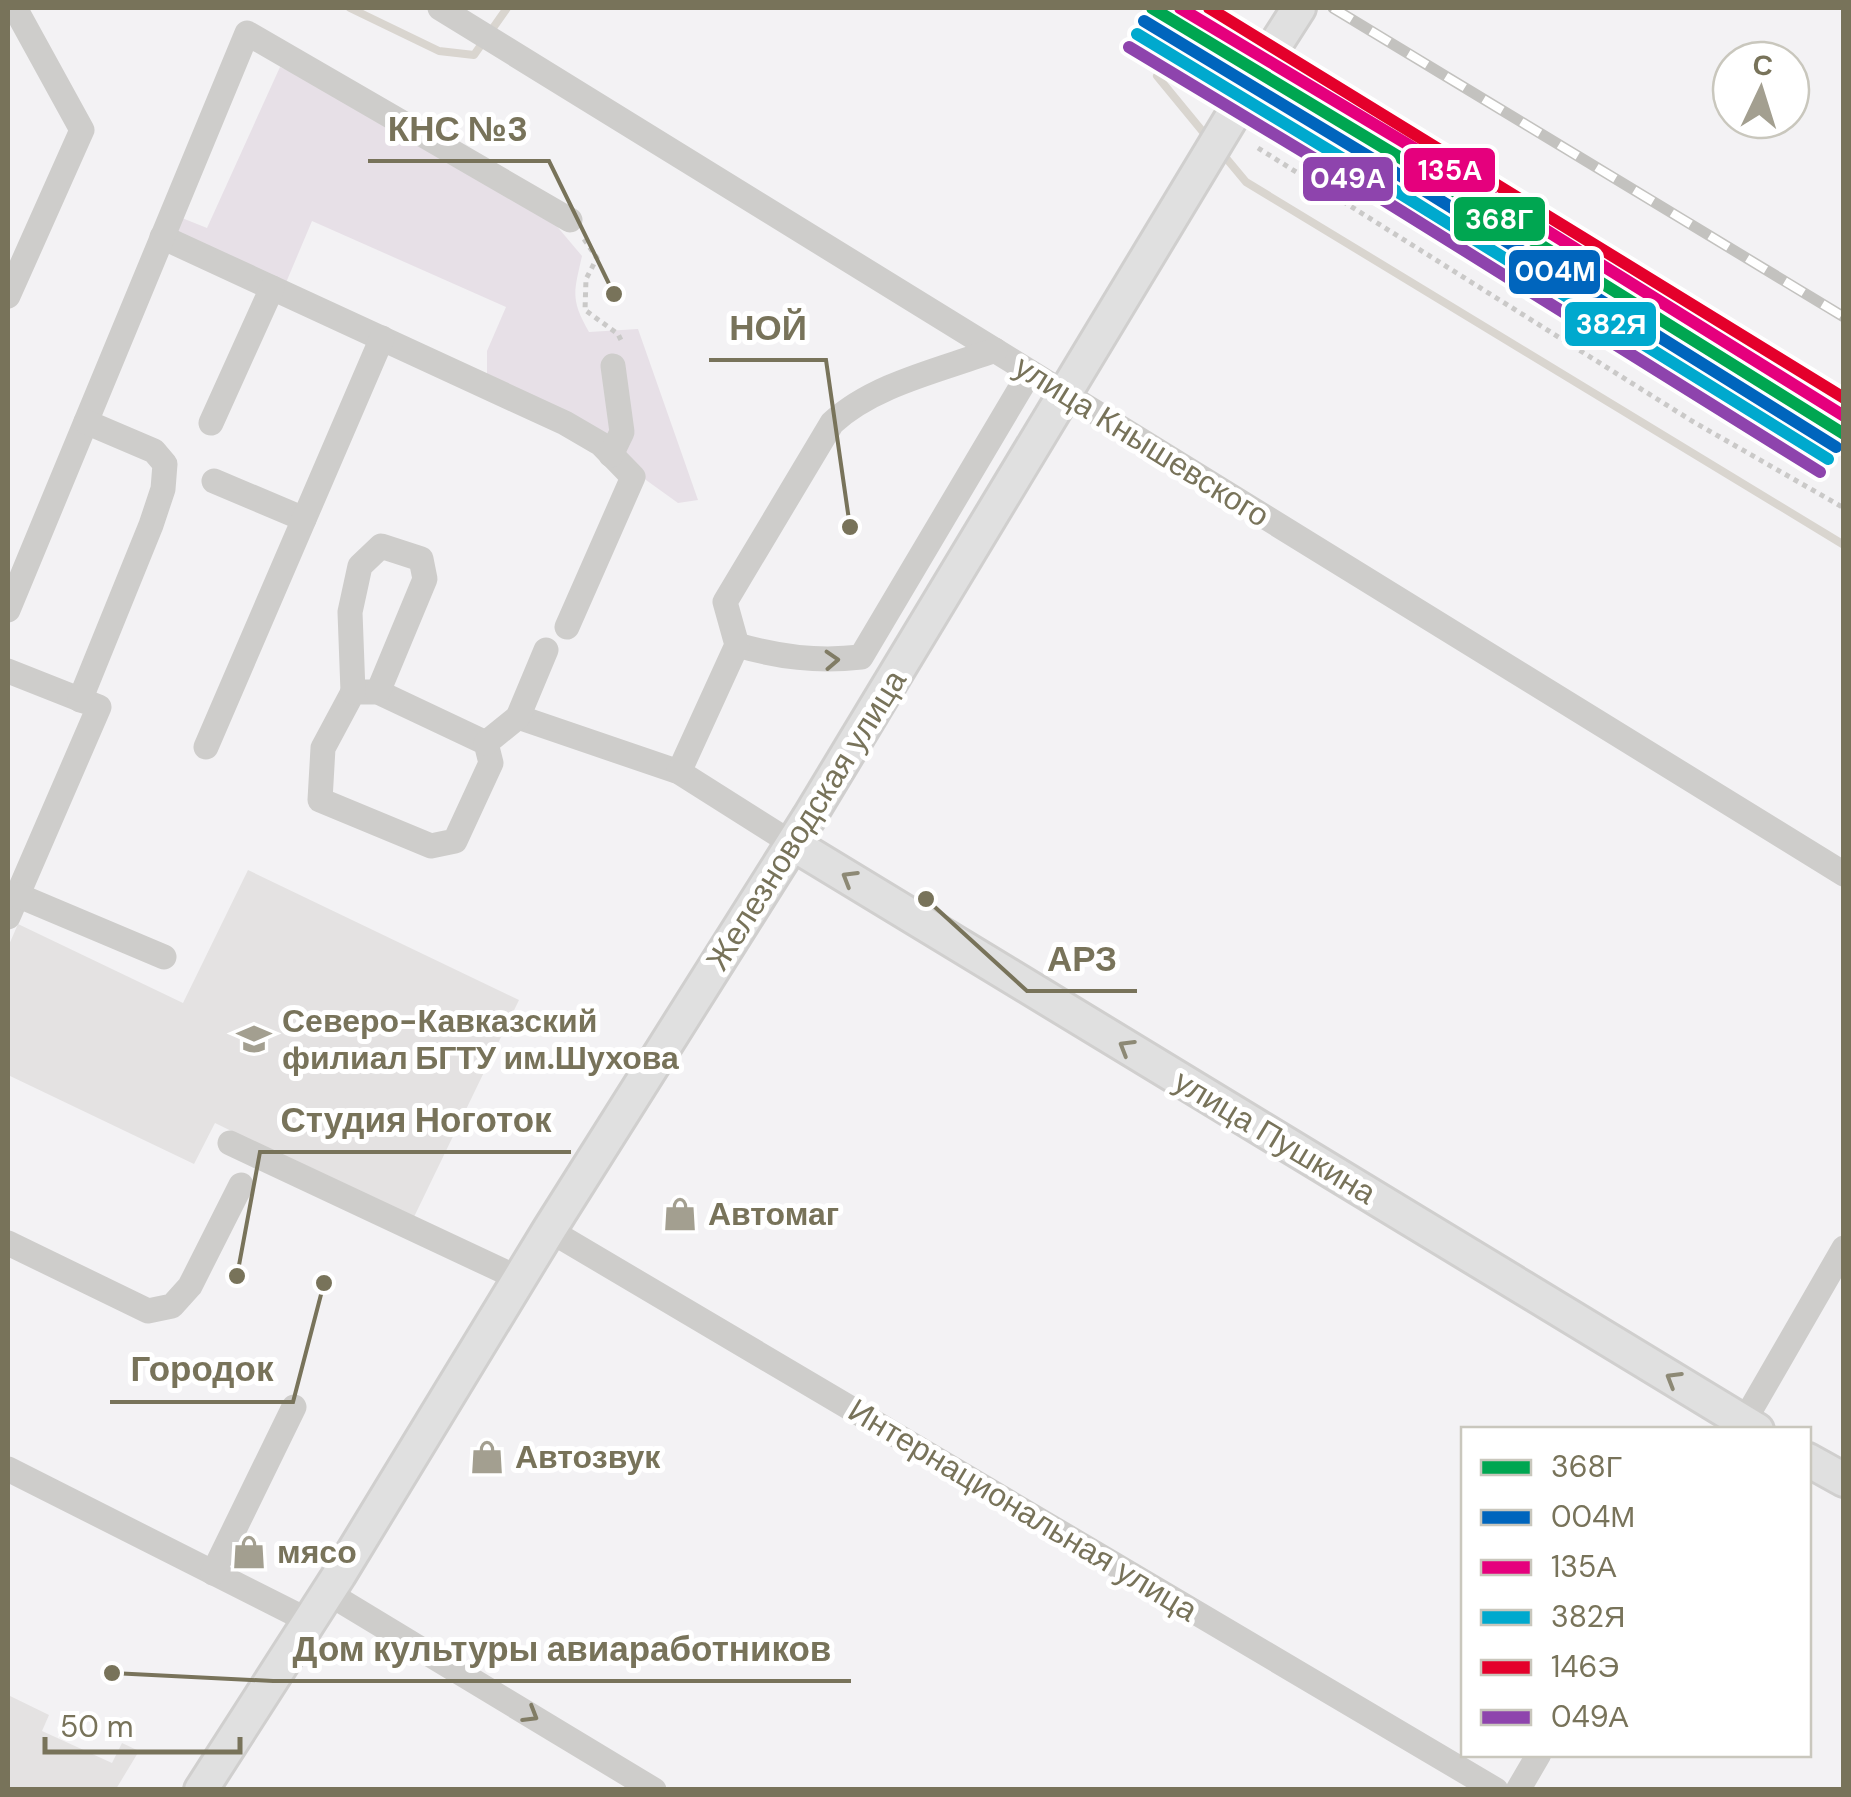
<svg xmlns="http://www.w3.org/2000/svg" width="1851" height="1797" font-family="'DM Sans',sans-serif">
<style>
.built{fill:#e4e2e2}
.green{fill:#e7e0e7}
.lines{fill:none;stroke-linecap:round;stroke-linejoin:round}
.stream{stroke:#d9d5cf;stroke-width:8}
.major-casing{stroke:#d0cfce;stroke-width:38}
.path{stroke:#cac9c8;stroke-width:5;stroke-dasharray:5 5;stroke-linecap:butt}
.minor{stroke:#cecdcb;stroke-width:25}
.major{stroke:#e0e0e0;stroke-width:32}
.rail-casing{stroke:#c3c2bf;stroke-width:11}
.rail{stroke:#fff;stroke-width:8;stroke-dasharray:22;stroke-linecap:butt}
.major-bridge-casing{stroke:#d0cfce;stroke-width:38;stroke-linecap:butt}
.major-bridge{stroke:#e0e0e0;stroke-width:32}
.rail-1-casing{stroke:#fff;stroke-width:20}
.rail-2-casing{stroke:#fff;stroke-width:20}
.rail-3-casing{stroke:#fff;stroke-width:20}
.rail-4-casing{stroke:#fff;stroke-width:20}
.rail-5-casing{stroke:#fff;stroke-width:20}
.rail-6-casing{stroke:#fff;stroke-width:20}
.rail-1{stroke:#00a651;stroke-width:12}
.rail-2{stroke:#0065bd;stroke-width:12}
.rail-3{stroke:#e5007d;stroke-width:12}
.rail-4{stroke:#00a9ce;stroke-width:12}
.rail-5{stroke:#e4002b;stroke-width:12}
.rail-6{stroke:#8e44ad;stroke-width:12}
.oneway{stroke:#817c65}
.oneway2{stroke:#8d8975}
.labels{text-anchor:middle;stroke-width:10;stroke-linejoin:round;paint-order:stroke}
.street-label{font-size:32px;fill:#78735a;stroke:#fff}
.poi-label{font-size:32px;font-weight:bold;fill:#78735a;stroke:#fff;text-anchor:start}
.leader{fill:none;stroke:#78735a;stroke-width:4}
.callout-dot{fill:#78735a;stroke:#fff;stroke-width:4}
.callout-label{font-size:35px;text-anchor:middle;font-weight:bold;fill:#78735a;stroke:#fff;stroke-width:10;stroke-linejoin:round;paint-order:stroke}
.line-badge{stroke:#fff;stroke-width:4}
.badge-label{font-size:28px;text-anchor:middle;font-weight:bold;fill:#fff}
</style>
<rect width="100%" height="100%" fill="#f3f2f4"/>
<g class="built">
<polygon points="248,870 519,1000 413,1219 215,1123 194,1164 8,1075 8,947 18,924 183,1003"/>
<polygon points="8,1695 49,1715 42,1731 112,1763 122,1743 139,1751 116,1789 8,1789"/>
</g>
<path class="green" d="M280,67L328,86L555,224L582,256C574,292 570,299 589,332L638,329L698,500L678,503L646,480L622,453L487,375V351L506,307L312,221L285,285L176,235L182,218L207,228Z"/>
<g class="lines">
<g class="stream">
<polyline points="350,8 439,51 474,55 507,8"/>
<polyline points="1157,76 1208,138"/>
<polyline points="1221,152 1246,182 1844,545"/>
</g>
<g class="major-casing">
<g id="major">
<polyline points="1274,47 1299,8"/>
<polyline points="793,844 1757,1430"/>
<polyline points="1808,1460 1844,1480"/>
<polyline points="201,1790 339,1575 549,1230 808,819"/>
</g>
</g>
<g class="path">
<polyline points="1258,148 1692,421 1844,508"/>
<polyline points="584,239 597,258 586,279 585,310 618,334 622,342"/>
</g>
<g class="minor">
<polyline points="440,8 1844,874"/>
<polyline points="162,237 565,423 601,444 633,477 567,627"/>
<polyline points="8,296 82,130 15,8"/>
<polyline points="211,423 272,288"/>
<polyline points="611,455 622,432 613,366"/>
<polyline points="214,481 304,519"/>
<polyline points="8,610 247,33 570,220"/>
<path d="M737,645C779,657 817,662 861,657L1030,372"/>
<polyline points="8,671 99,707 8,917"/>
<polygon points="353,692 378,692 486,743 491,763 455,841 431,846 320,800 323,748"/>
<polyline points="353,692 350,612 360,566 381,546 421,559 425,579 378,692"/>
<polyline points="80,700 151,525 163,489 165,464 154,451 86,422"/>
<polyline points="518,717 679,772 793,844"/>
<polyline points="486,743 518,717 546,650"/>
<polyline points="206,747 382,338"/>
<path d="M679,772L737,645L725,602L832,423C874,384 941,370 995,350"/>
<polyline points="17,895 164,957"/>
<polyline points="230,1143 520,1279"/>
<polyline points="549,1230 1496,1790"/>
<polyline points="8,1243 148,1311 172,1306 190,1286 241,1185"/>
<polyline points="1739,1430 1844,1248"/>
<polyline points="8,1469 309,1621"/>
<polyline points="213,1573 294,1407"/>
<polyline points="328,1593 654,1790"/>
<polyline points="1518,1790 1539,1754"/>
</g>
<use href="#major" class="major"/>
<g class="rail-casing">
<polyline id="rail" points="1333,8 1844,317"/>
</g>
<use href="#rail" class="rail"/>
<g class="major-bridge-casing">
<polyline id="major-bridge" points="808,819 1274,47"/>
</g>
<use href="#major-bridge" class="major-bridge"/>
<g class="rail-1-casing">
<polyline id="rail-1" points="1152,8 1409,163 1844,434"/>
</g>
<g class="rail-2-casing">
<polyline id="rail-2" points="1144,21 1401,176 1836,447"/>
</g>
<g class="rail-3-casing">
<polyline id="rail-3" points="1180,8 1417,150 1844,416"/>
</g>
<g class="rail-4-casing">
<polyline id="rail-4" points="1137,34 1393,189 1828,459"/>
</g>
<g class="rail-5-casing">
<polyline id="rail-5" points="1209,8 1844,398"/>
</g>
<g class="rail-6-casing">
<polyline id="rail-6" points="1129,47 1385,201 1820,472"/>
</g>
<use href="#rail-1" class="rail-1"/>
<use href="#rail-2" class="rail-2"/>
<use href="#rail-3" class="rail-3"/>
<use href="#rail-4" class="rail-4"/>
<use href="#rail-5" class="rail-5"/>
<use href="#rail-6" class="rail-6"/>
</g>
<defs><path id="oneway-chevron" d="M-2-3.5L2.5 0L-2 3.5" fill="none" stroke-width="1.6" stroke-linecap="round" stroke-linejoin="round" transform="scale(2.5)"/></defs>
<g class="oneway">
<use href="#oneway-chevron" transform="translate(832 660) rotate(-3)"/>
<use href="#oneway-chevron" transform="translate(531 1715) rotate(31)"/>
</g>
<g class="oneway2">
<use href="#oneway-chevron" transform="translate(849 878) rotate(-149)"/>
<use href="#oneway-chevron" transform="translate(1126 1047) rotate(-149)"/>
<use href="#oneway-chevron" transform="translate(1673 1379) rotate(-149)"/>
</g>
<defs>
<g id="university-bare" transform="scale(2.7)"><path d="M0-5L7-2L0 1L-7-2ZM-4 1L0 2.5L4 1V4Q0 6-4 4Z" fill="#a39f90" stroke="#fff" stroke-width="2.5" paint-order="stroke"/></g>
<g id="shop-bare" transform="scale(2.7)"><path d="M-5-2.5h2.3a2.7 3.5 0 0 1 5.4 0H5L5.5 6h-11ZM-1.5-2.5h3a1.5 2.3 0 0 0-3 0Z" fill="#a39f90" stroke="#fff" stroke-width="2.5" paint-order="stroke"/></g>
</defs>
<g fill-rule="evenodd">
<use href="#university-bare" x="254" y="1039"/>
<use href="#shop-bare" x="680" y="1214"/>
<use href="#shop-bare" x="487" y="1457"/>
<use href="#shop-bare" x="249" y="1552"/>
</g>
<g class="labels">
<g class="street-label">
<text transform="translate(1142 441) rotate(32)" y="11">улица Кнышевского</text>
<text transform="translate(806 820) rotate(-58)" y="11">Железноводская улица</text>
<text transform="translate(1275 1137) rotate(31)" y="11">улица Пушкина</text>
<text transform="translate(1023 1510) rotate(31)" y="11">Интернациональная улица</text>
</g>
<g class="poi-label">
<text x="282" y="1032">Северо-Кавказский<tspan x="282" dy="37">филиал БГТУ им.Шухова</tspan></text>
<text x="708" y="1225">Автомаг</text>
<text x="515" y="1468">Автозвук</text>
<text x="277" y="1563">мясо</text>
</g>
</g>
<path class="leader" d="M614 294L549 161H368M850 527L826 360H709M926 899L1027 991H1137M237 1276L260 1152H571M324 1283L293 1402H110M112 1673L273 1681H851"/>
<g class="callout-dot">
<circle cx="614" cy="294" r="10"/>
<circle cx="850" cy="527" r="10"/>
<circle cx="926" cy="899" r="10"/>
<circle cx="237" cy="1276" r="10"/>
<circle cx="324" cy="1283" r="10"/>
<circle cx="112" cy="1673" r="10"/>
</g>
<g class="callout-label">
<text x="458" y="141">КНС №3</text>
<text x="768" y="340">НОЙ</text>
<text x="1082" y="971">АРЗ</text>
<text x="416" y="1132">Студия Ноготок</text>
<text x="202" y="1381">Городок</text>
<text x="562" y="1661">Дом культуры авиаработников</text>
</g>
<g class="line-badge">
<rect x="1402" y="146" width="95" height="48" rx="10" fill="#e5007d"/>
<rect x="1301" y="155" width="94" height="48" rx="10" fill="#8e44ad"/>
<rect x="1452" y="195" width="95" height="48" rx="10" fill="#00a651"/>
<rect x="1507" y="248" width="95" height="48" rx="10" fill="#0065bd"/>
<rect x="1563" y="300" width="95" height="48" rx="10" fill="#00a9ce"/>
</g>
<g class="badge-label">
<text x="1450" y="180">135А</text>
<text x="1348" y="188">049А</text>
<text x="1499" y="229">368Г</text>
<text x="1555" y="281">004М</text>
<text x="1611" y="334">382Я</text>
</g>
<rect width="1851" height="1797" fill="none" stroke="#78735a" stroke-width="20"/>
<rect x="1461" y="1427" width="350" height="330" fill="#ffffff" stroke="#c9c7bd" stroke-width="2.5"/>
<rect x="1481" y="1460" width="50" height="15" fill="#00a651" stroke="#c9c7bd" stroke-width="2.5"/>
<text x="1551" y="1477" font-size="30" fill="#78735a">368Г</text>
<rect x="1481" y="1510" width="50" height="15" fill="#0065bd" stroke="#c9c7bd" stroke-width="2.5"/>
<text x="1551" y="1527" font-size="30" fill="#78735a">004М</text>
<rect x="1481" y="1560" width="50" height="15" fill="#e5007d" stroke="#c9c7bd" stroke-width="2.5"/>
<text x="1551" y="1577" font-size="30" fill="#78735a">135А</text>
<rect x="1481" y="1610" width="50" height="15" fill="#00a9ce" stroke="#c9c7bd" stroke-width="2.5"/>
<text x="1551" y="1627" font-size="30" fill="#78735a">382Я</text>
<rect x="1481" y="1660" width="50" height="15" fill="#e4002b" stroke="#c9c7bd" stroke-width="2.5"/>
<text x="1551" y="1677" font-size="30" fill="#78735a">146Э</text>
<rect x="1481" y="1710" width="50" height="15" fill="#8e44ad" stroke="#c9c7bd" stroke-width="2.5"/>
<text x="1551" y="1727" font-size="30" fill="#78735a">049А</text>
<g transform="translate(1761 90) rotate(4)"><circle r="48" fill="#ffffff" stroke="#c9c7bd" stroke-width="2.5"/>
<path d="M0-8L18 38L0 25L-18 38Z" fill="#a39f90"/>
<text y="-15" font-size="28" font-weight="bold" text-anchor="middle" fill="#78735a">С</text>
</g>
<path d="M45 1737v15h195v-15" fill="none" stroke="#78735a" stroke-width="5"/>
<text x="60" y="1737" font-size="30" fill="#78735a" stroke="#ffffff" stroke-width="8" paint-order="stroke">50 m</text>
</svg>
